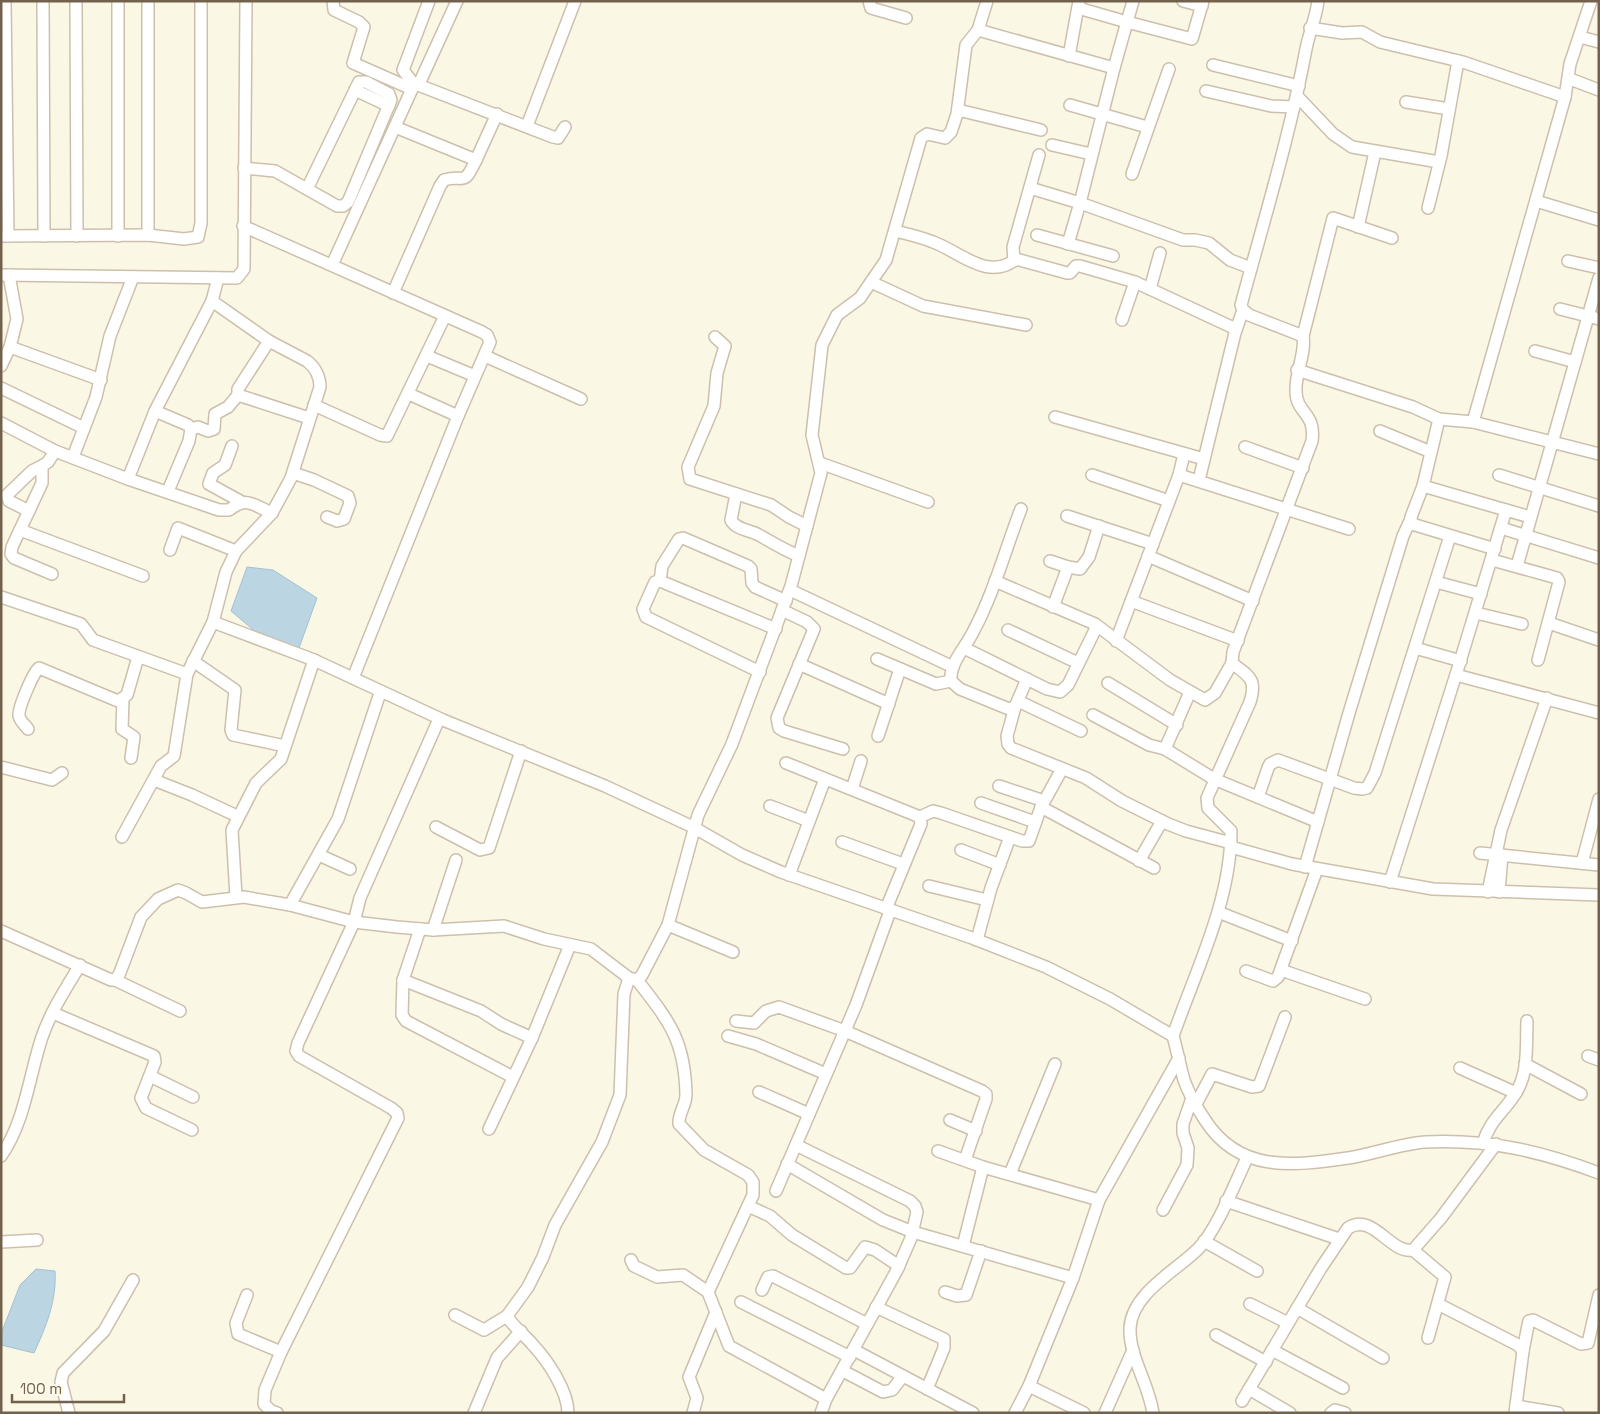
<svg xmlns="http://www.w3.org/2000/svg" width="1600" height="1414" font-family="'Space Grotesk',sans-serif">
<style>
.water{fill:#bbd5e3;stroke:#a2c2d4}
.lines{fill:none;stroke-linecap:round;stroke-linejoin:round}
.minor-casing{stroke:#ccc0ac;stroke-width:14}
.minor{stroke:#fff;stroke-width:11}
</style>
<rect width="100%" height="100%" fill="#fbf7e5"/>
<g class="water">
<polygon points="247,567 273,570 317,598 299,648 257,633 231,611"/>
<path d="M36,1269L55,1271C57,1300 46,1327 34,1353L1,1345V1334L20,1285Z"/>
</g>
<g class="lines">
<g class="minor-casing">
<g id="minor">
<polyline points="5,1 8,236"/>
<polyline points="43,1 44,236"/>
<polyline points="76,1 77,236"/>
<polyline points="333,1 334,10 359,22 364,27 353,63 412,89"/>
<polyline points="869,1 871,8 906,18"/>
<polyline points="1183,1 1202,6"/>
<polyline points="1078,8 1127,22 1133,1"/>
<polyline points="1310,28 1342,33 1362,32 1380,42 1463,62 1565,97"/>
<polyline points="978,30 1114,68 1080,203 1183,240 1195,240 1209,243 1230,260 1251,268"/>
<polyline points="1580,37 1599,42"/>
<polyline points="1069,56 1079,1"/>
<polyline points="1213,65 1299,86"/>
<polyline points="1114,68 1127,22 1192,39 1203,1"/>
<polyline points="1570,79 1599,90"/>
<polyline points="413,83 553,137 558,138 565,127"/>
<polyline points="419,84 457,1"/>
<polyline points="355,90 389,106"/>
<polyline points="1206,91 1271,106 1294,107"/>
<polyline points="1297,96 1333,134 1352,147 1439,162"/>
<polyline points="1406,102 1449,109"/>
<polyline points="1070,105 1147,127"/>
<polyline points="958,110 1041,130"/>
<polyline points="527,126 575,1"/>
<polyline points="395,127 476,160 497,114"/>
<polyline points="1052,145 1091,154"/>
<polyline points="244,168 275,171 337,206 343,206 348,202 391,100 389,94 366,82 359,82 307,189"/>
<polyline points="1132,174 1169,69"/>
<polyline points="1030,188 1080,203 1068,244"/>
<polyline points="1536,201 1599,220"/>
<polyline points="1428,208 1441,156 1458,61"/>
<polyline points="243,226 482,332 487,335 490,342 458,416 353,678"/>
<polyline points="1358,227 1375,152"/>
<path d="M895,231C908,234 921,237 933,242C959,251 988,282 1016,259L1067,273H1070L1076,266H1080L1135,282L1236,329"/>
<polyline points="148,235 148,1"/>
<polyline points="1037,235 1113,256"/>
<polyline points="1,236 148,235 184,239 198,237 201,223 201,1"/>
<polyline points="118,236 118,1"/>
<polyline points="1014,261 1013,247 1039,155"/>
<polyline points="1568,261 1599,268"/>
<polyline points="332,265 412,89 413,83 403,70 429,1"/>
<polyline points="1,275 237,278 244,269 246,1"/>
<polyline points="871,282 923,306 1026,325"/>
<polyline points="1150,289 1160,253"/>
<path d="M393,293L440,186L444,180C465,174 463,188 476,160"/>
<polyline points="1560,309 1599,319"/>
<polyline points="1122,320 1135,282"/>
<polyline points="1303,336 1333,218 1392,238"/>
<polyline points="715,337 725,346 717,373 714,406 688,467 690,479 771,505 789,517 807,526"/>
<polyline points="269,341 238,389 238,395 309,418"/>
<polyline points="10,347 101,380"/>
<polyline points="1535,351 1575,362"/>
<polyline points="427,356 475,376"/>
<polyline points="485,356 581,399"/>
<polyline points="1,366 10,347 17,319 9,275"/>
<polyline points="1297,370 1413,407 1439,419 1473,422 1565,97 1570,64 1591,1"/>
<polyline points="1,388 84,428"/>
<polyline points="409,394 458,416"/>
<polyline points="314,405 380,435 387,436 445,316"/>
<polyline points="155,411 188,425 191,429 189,441 168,491"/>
<polyline points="1055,417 1204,459"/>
<polyline points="1439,419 1423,486 1411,517 1412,524 1495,549"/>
<polyline points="1473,422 1599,454"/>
<path d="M1,423L55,451L128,479L219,510H229C247,496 251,504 272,513"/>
<polyline points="191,429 198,427 208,431 214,429 215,414 228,407 238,395"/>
<polyline points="1380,431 1431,452"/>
<polyline points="232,446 225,465 213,473 209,484 240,501"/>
<polyline points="1245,447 1303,468"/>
<polyline points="73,457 96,397 110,336 133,277"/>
<polyline points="820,463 928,502"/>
<polyline points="293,473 314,480 348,496 350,503 344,519 337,521 327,517"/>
<polyline points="1092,475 1169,501"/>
<polyline points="1179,475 1349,529"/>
<polyline points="1499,475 1599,506"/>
<polyline points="128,479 155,411 212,301 218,278"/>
<polyline points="1199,480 1235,333 1243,310"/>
<polyline points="1423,486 1530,517"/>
<path d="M736,494L731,520C736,530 750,530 759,535C773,543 784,550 799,556"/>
<path d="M1021,509C1005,550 994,593 973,632C966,647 949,663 951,681L960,689L1009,709L1015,707L1027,679"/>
<polyline points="29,511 9,501 7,495 32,471 42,466"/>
<polyline points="1067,516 1153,544"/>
<polyline points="1501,528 1599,558"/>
<polyline points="20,530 143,576"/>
<polyline points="170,550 178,528 236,551"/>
<polyline points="1148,556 1253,601"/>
<polyline points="1492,560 1557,578 1559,582 1538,660"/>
<polyline points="1050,561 1068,567 1080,569 1089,557 1099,526"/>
<polyline points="1517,566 1599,278"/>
<polyline points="52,574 14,558 11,554 12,547 42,483 42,466 48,462 55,451"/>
<polyline points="660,581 662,566 679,539 683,538 748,566 751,569 752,583 755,587 786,601"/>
<polyline points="995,581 1095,624 1170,680 1205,700 1215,693 1232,663"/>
<polyline points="1436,582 1481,594"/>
<polyline points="790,590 953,667"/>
<polyline points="1,597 81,624 93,640 187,674"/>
<polyline points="1131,601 1238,641"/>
<polyline points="1053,607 1068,567"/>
<polyline points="782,610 807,622 814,629 777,718 779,728 784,731 843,749"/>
<polyline points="1476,613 1522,624"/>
<path d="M213,622L314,660L443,720L605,786L693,827L742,855L781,872L972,938L1046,967L1110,999L1173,1036C1177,1050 1180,1066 1184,1080C1189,1094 1197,1108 1205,1120C1239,1173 1292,1166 1348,1158C1374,1154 1399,1144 1425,1142C1489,1139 1540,1151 1599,1173"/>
<polyline points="1549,623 1599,640"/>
<polyline points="1008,630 1078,663"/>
<polyline points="1116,641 1179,475 1184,454"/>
<polyline points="964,648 1047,689 1060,692 1068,685 1097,626"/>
<polyline points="1415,648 1461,661"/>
<polyline points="877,659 936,684 951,681"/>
<polyline points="193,661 235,690 231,730 233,735 285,746"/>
<polyline points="799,664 889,704"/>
<polyline points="760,672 646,617 643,609 655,582 660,581 776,629"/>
<polyline points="1456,675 1599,713"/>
<polyline points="1108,683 1177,725"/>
<polyline points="123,699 122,729 134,737 131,758"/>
<polyline points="1018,701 1081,731"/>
<polyline points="1015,707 1007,736 1008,744 1011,748 1086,778 1122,801 1168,824 1186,831 1231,843"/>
<polyline points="1093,715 1149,745 1165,749 1190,692"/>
<path d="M28,729C25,725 20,721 19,716C18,708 33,673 39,668L118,701L127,695L138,657"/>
<polyline points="878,736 900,669"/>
<polyline points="1165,749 1214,779 1318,822"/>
<polyline points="786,763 920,817 921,824 886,909"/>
<polyline points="1,767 52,780 62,773"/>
<polyline points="154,780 192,795 237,816"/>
<polyline points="999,786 1044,801"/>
<polyline points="852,789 861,761"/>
<polyline points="1258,797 1268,768 1270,764 1278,760 1354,788 1362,789 1367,788 1375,773 1450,536"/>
<polyline points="981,803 1035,822"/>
<polyline points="770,806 809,821"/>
<polyline points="1041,807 1154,868"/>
<polyline points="920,817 933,811 941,813 1022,841 1029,841 1041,807 1062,769"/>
<polyline points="436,827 480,850 489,848 521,751"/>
<path d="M122,837L161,766L174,756L187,674L213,622L226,572L236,551L272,513L291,478L320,387C320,377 315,367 307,361L269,341L212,301"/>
<polyline points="842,842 903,864"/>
<polyline points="1231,847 1292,864 1433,889 1599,895"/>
<polyline points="961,850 1000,865"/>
<polyline points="1480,853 1599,865"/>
<polyline points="319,855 350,869"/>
<polyline points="1139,861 1162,821"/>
<polyline points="1582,863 1599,799"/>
<polyline points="1305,867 1349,713 1403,536 1410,521"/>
<polyline points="789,875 825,779"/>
<polyline points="1390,882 1459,665 1506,510"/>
<polyline points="929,886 987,900"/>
<polyline points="1488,892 1501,830 1547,698"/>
<polyline points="1499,892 1502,855"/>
<polyline points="236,897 232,830 256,783 281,759 314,660"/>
<polyline points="290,905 338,819 380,693"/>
<polyline points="1218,912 1292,941"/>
<polyline points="668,925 733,952"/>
<polyline points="420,929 403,980 402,1015 406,1021 513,1077"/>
<polyline points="433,930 456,860"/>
<polyline points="1,931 111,980 115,980 119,975 141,917 158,899 178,890 186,893 202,902 244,897 290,905 354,922 397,927 433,930 504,926 544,939 591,949 629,978 637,980 642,975 668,925 698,815 732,744 791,586 821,473 812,435 822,345 837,315 860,298 886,260 921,138 927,134 945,138 951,132 957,114 966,45 978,30 987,1"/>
<polyline points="977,940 991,888 1010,837"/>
<polyline points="1281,970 1365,999"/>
<polyline points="1246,971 1273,981 1278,977 1317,869"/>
<polyline points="115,980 180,1011"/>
<polyline points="403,980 481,1011 501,1024 532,1038"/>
<path d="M637,980C669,1021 685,1040 686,1095C686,1105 678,1114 679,1124L704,1150L748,1175L753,1182V1195L708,1292"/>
<polyline points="53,1013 154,1056 155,1062 141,1098 146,1108 192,1130"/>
<polyline points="736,1021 754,1023 766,1011 779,1007 845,1031 982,1091 986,1094 986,1099 965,1160"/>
<polyline points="728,1036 756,1044 826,1074"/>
<path d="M1173,1036C1196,970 1231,901 1231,831L1208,808L1207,798L1250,702C1257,679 1250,677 1232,663L1233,652L1312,441C1316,412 1296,414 1296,391C1295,372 1306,354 1303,336L1249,315L1243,310L1241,305C1264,220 1290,135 1306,49C1309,33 1316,18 1318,1"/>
<polyline points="1588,1056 1599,1060"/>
<polyline points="1525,1064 1581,1094"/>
<polyline points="1460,1068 1516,1093"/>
<polyline points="150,1076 193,1097"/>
<polyline points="759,1092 809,1114"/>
<polyline points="1195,1106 1212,1074 1252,1087 1259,1086 1285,1017"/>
<polyline points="950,1120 976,1131"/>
<polyline points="489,1129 532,1038 570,945"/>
<path d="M1483,1143C1490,1120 1503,1113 1515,1094C1529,1074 1526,1045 1527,1021"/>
<polyline points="796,1145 910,1201 915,1206 917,1212 911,1238 897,1270 826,1399"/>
<polyline points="938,1151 983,1167 1099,1200"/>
<path d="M1,1156C25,1122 29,1076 42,1037C51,1011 66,988 80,965"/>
<polyline points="787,1164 883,1220 913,1232 1073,1278"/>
<polyline points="1010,1174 1055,1064"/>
<polyline points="776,1191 856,1005 890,911"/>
<polyline points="1226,1201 1339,1239"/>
<polyline points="748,1206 770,1216 792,1235 846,1268 850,1268 865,1247 875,1250 899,1266"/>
<polyline points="1163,1210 1187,1165 1188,1148 1183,1133 1183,1124 1192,1098"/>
<polyline points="1204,1241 1257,1271"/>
<polyline points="1,1242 37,1240"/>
<polyline points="963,1246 983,1167"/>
<polyline points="1413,1250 1445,1277 1428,1338"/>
<polyline points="631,1260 634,1266 657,1277 683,1275 708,1292 729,1346 826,1399 821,1413"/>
<polyline points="762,1290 768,1277 773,1276 867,1324"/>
<polyline points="945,1292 957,1296 966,1295 981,1251"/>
<polyline points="247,1295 236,1323 238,1334 281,1352"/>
<polyline points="741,1302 850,1357"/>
<polyline points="1250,1304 1288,1323"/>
<polyline points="1438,1304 1518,1345 1523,1351 1515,1413"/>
<polyline points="876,1307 944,1339 944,1348 927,1389"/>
<polyline points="1297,1308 1383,1358"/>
<polyline points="455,1315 484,1330 507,1316"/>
<polyline points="1216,1335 1266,1362"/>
<polyline points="854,1350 973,1413"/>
<polyline points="1272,1350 1343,1388"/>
<polyline points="1523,1351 1528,1325 1529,1321 1533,1320 1581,1344 1588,1343 1599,1295"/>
<polyline points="843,1371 883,1392 892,1390 903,1376"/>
<polyline points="1029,1386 1084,1413"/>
<polyline points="1249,1389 1290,1413"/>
<path d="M1242,1401L1321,1268L1348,1228C1373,1212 1390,1254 1413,1250L1441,1218L1496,1144"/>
<polyline points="1516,1406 1558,1413"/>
<polyline points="69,1413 61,1382 63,1373 104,1331 133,1280"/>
<polyline points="277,1413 271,1411 264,1404 265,1390 281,1352 398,1118 397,1113 391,1108 299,1056 296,1051 298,1043 354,922 360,898 439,719"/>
<polyline points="474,1413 497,1358 521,1331"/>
<path d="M568,1413C568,1391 548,1361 533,1345C525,1335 513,1327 507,1316L528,1287L543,1257L555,1225L602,1142L620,1095L624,994L629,978"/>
<polyline points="693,1413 697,1398 689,1377 716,1312"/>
<polyline points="1015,1413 1029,1386 1073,1278 1099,1200 1179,1058"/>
<polyline points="1105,1413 1133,1350"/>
<path d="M1153,1413C1149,1384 1129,1357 1130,1328C1132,1293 1177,1270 1198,1249C1217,1230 1235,1183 1247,1158"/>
<polyline points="1331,1413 1335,1410 1345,1413"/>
</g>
</g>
<use href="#minor" class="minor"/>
</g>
<rect width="1600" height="1414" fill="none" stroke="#72614c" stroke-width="5"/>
<path d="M12 1394v8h112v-8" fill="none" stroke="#72614c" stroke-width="2.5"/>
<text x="20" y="1394" font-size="15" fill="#72614c" stroke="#fefaeb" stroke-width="4" paint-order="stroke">100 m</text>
</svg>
